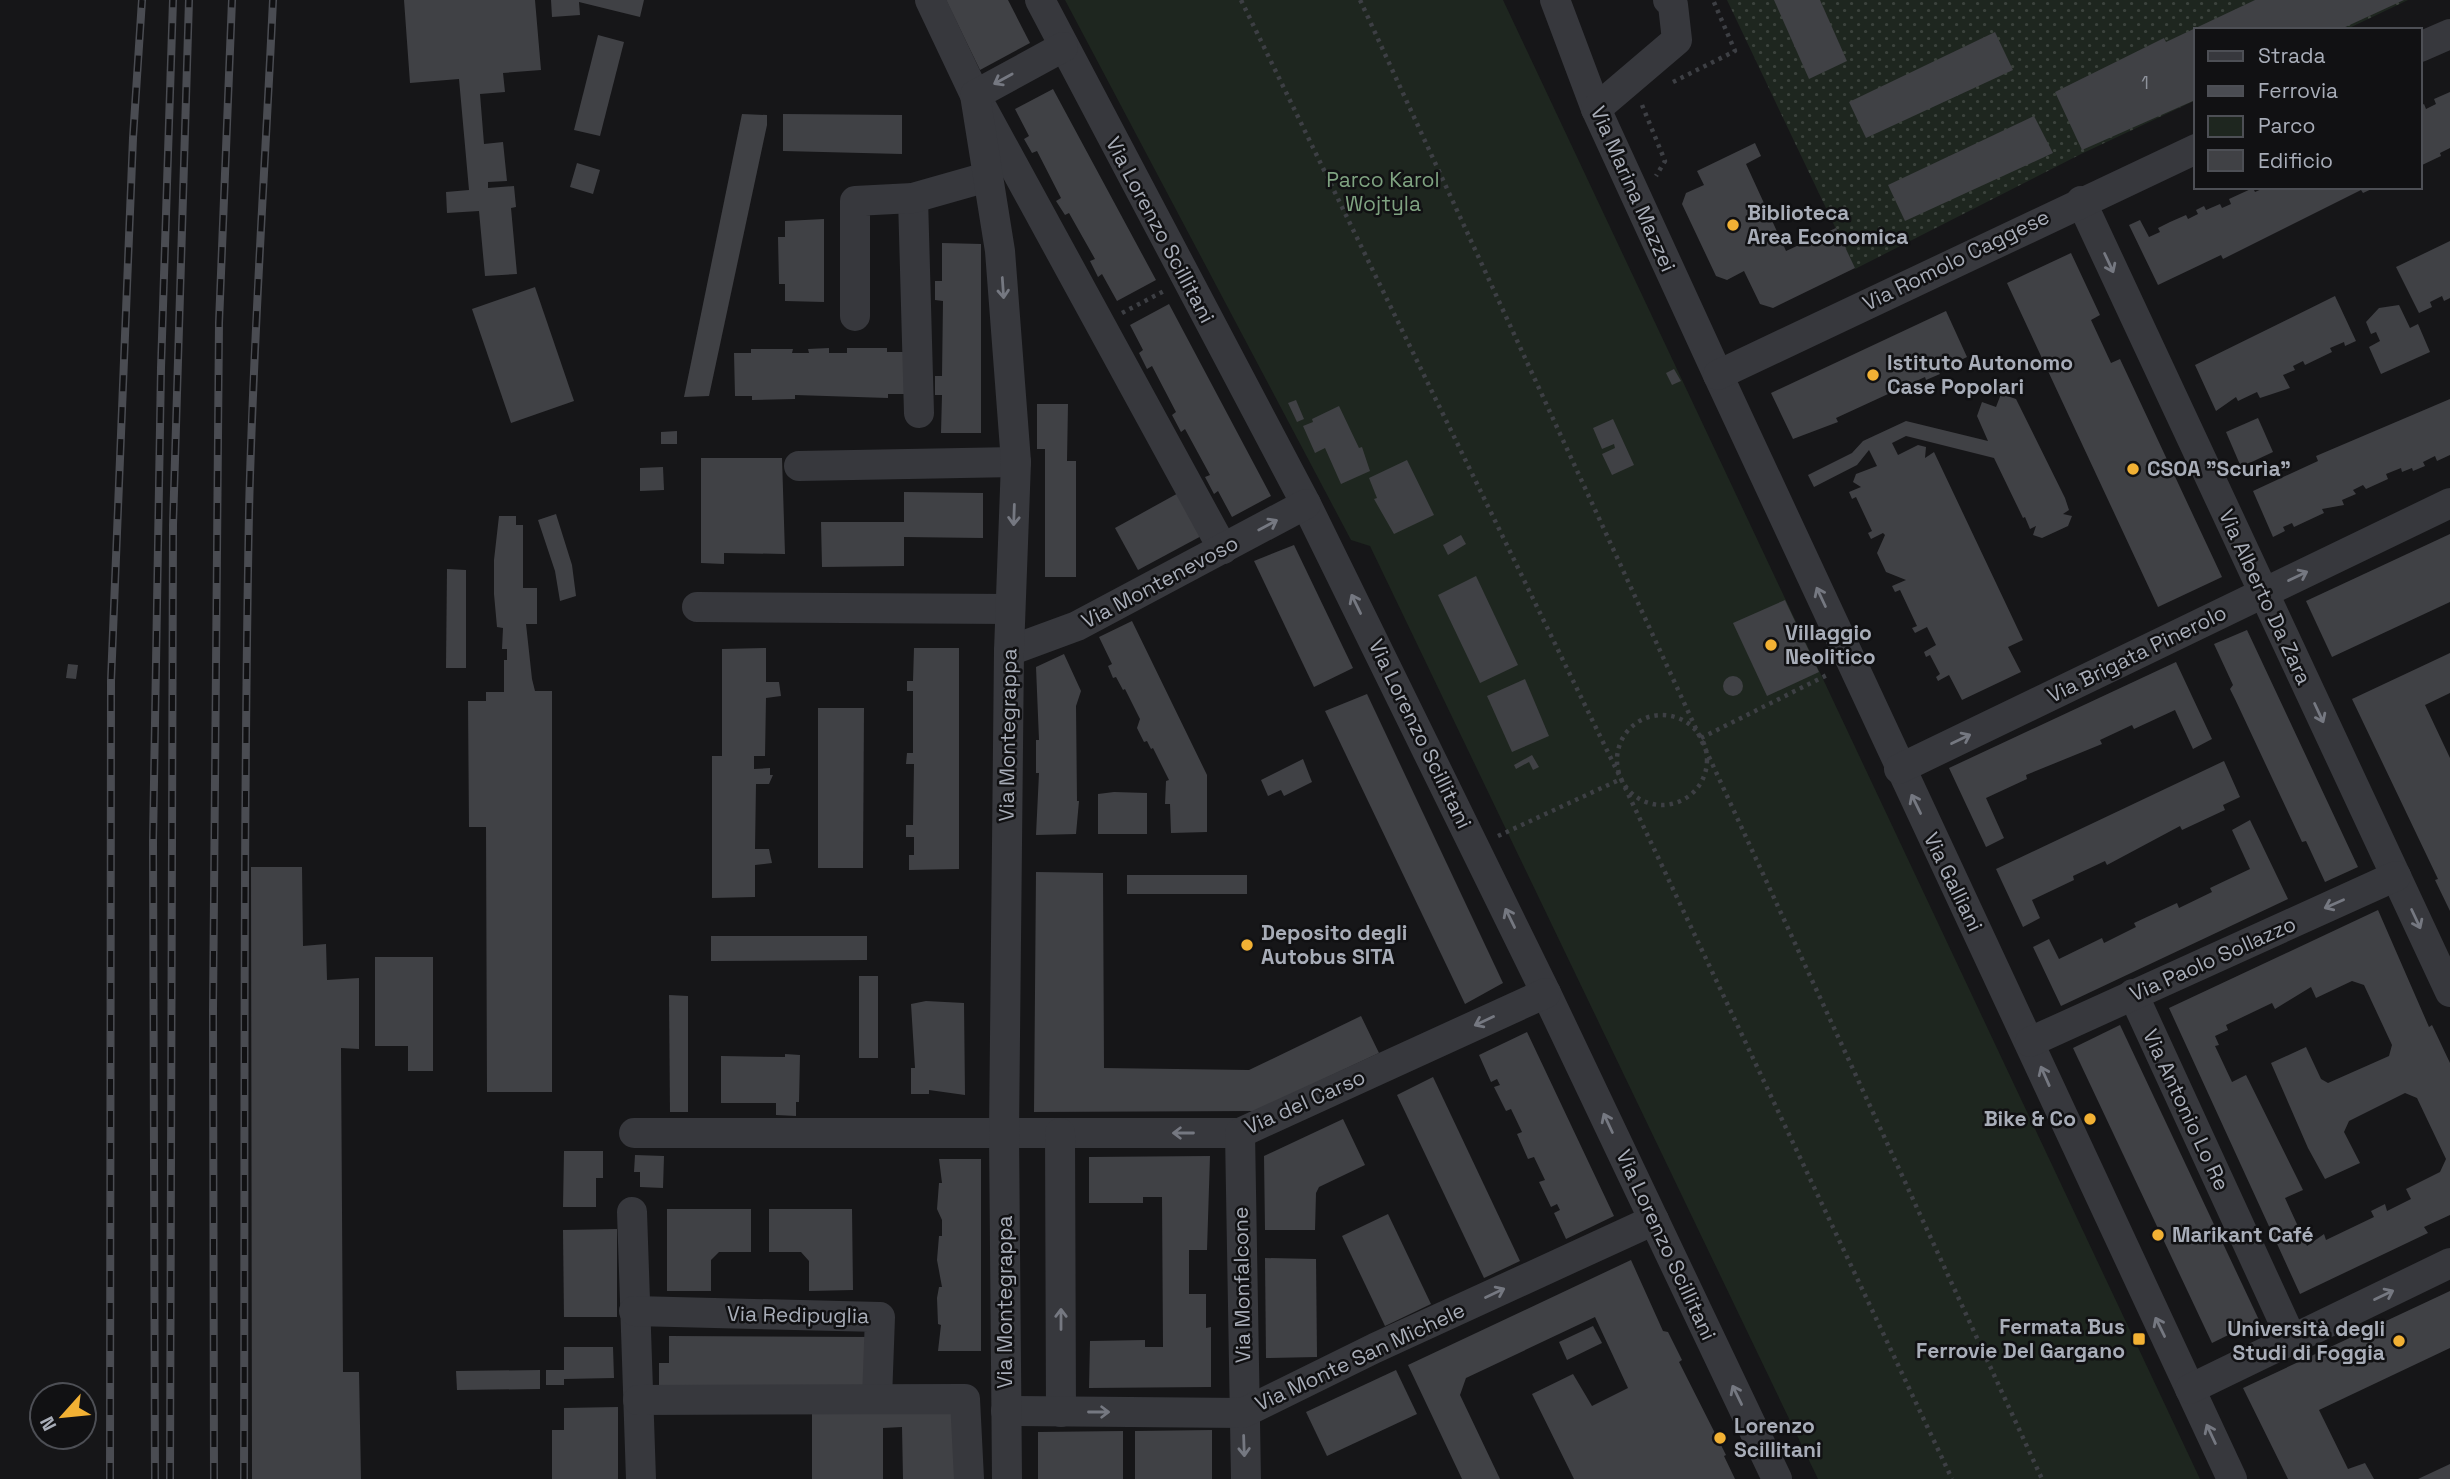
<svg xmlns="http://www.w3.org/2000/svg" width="2450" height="1479" font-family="'Space Grotesk',sans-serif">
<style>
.grass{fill:url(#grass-dots)}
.park{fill:#1e261f}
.building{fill:#404145;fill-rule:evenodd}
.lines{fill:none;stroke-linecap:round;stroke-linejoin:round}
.path{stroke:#3d3f44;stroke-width:4.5;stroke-dasharray:3.5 5;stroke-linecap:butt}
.minor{stroke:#37383d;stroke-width:30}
.rail-casing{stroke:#4a4c52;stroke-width:8}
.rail{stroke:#111113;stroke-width:5;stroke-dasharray:16;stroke-linecap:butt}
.oneway{stroke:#757881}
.poi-dot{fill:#f2b134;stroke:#111113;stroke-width:2.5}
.labels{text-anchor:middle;stroke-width:5;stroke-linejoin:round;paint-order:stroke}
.number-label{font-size:18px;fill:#8e929b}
.park-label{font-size:21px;fill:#7fa381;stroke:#111113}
.street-label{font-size:21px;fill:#a8adb8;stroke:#111113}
.poi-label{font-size:21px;font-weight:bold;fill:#a8adb8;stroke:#111113;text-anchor:start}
</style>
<defs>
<pattern id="grass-dots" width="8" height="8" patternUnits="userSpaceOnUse" patternTransform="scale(1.75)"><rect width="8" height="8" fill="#1e261f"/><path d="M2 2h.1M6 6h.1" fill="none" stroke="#3c433d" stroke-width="1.8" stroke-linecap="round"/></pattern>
</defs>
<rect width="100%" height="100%" fill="#161618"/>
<polygon class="grass" points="1727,0 2408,0 2345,30 2196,30 2196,100 2081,154 1855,269"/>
<polygon class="park" points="1065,0 1503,0 2200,1479 1818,1479 1370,546 1351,540"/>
<g class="building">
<polygon points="404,0 535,0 541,70 503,73 505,92 480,94 484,144 503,142 507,181 488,182 488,188 514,186 516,207 511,208 517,274 485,276 479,211 447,213 446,192 469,190 459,79 410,83"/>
<polygon points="551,0 644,0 640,17 579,2 580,15 552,17"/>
<polygon points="946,0 1008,0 1030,43 980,70"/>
<polygon points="1774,0 1820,0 1847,61 1809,79"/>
<polygon points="2255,0 2404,0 2341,29 2196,30 2196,96 2193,101 2082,150 2055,92 2164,38 2166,42"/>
<polygon points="1995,32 2013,70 1866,138 1849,102"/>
<polygon points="598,35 624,42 600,136 574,130"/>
<polygon points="1053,89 1156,280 1117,301 1102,274 1098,277 1090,261 1095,259 1069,213 1065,215 1056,201 1061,198 1037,151 1032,153 1024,139 1029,136 1015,109"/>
<polygon points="2450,92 2450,148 2440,153 2441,156 2420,166 2420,106 2424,104 2426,109 2436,104 2434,99"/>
<polygon points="742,114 767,115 767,125 709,396 684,397"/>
<polygon points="783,114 902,115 902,154 783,151"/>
<polygon points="2034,116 2053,153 1905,221 1888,185"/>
<polygon points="1755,143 1761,156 1746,164 1786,251 1836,228 1855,268 1773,308 1760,304 1744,271 1727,280 1716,276 1682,204 1686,193 1704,185 1697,171"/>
<polygon points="577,163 600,170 593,194 570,187"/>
<polygon points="2266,187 2376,187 2363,193 2361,190 2223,259 2221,255 2158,285 2129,225 2140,220 2149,237 2160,232 2158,228 2170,222 2186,215 2188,219 2198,214 2196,210 2204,206 2206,210 2220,204 2222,208 2231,204 2229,199 2253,188 2255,192"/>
<polygon points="824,219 824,302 785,301 785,284 779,284 778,237 785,237 785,221"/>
<polygon points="2450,241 2450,298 2444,301 2442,296 2430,302 2432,307 2419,313 2396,267"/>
<polygon points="942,243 981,244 981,433 941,433 942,395 935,395 935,376 942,376 943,301 935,300 935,281 942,281"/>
<polygon points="2071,253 2100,315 2091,320 2111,363 2120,359 2222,577 2158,607 2007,283"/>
<polygon points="535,287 574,401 511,423 472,309"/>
<polygon points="2335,296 2356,341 2345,346 2344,342 2330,348 2332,352 2305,365 2303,361 2293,366 2295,370 2283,375 2290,388 2260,398 2257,392 2238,401 2236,397 2216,411 2195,365"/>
<polygon points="1169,304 1271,496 1232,517 1218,491 1214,494 1205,477 1210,475 1185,429 1181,432 1172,415 1176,412 1152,366 1147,369 1139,353 1143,350 1130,325"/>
<polygon points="2399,305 2410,328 2418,324 2430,352 2381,374 2369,347 2380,341 2376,332 2371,334 2366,322 2379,308"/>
<polygon points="1946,311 1967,357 1938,371 1940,374 1926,380 1925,377 1836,418 1838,422 1793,439 1771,393"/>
<polygon points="829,348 829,353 847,353 847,348 887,348 887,352 904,352 904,394 888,394 888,398 795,395 795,399 752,400 752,396 735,396 734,353 751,353 751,349 793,349 792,353 809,353 808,349"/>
<polygon points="1674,369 1681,381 1672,385 1666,373"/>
<polygon points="2001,394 2016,399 2065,498 2069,510 2063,514 2072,516 2068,526 2042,538 2033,535 2036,526 2030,529 2025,517 2023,518 1994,458 1906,436 1892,443 1898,455 1918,445 1926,447 1925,458 1934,452 2023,640 2008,647 2021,672 1962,700 1949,675 1938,681 1936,677 1940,674 1930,655 1926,657 1924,652 1936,645 1927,627 1915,633 1912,628 1917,626 1900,590 1895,592 1892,586 1906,580 1886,572 1877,553 1885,535 1883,533 1871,539 1868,533 1872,531 1856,497 1852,499 1849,492 1861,487 1853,482 1856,474 1877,466 1869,450 1857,465 1814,487 1808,475 1852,453 1863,441 1906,421 1988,441 1977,416 1982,402 1996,407"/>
<polygon points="2450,399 2450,455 2437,461 2435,456 2423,462 2425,466 2413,471 2412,468 2402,472 2401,468 2386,474 2388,479 2366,489 2363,485 2353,490 2356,494 2342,500 2344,505 2322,509 2324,513 2294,527 2292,523 2283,527 2285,531 2273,537 2253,491 2318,461 2316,456"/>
<polygon points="1296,400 1304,419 1297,422 1288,403"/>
<polygon points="1037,404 1068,404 1067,461 1076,461 1076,577 1045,577 1045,449 1037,449"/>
<polygon points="1339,406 1359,448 1362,447 1370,471 1341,484 1325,448 1315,453 1303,426 1313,422 1312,419"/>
<polygon points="2258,418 2273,452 2241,467 2226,432"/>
<polygon points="1613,419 1634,465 1612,475 1602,454 1615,448 1614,444 1602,449 1593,428"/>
<polygon points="677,431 677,444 661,444 661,432"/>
<polygon points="701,458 782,458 785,554 724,553 724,564 701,563"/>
<polygon points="1407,460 1434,515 1394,534 1374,499 1377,498 1369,478"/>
<polygon points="663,467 664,490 640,491 640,468"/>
<polygon points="1182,491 1205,534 1138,570 1115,528"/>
<polygon points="904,492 983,493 983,538 904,537 904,566 822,567 821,522 904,522"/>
<polygon points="556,514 572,565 576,596 560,601 555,571 538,520"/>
<polygon points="499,516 516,516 516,525 523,525 523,588 537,588 537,624 526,624 532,679 535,691 552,691 552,1092 487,1092 486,827 469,827 468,701 486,701 486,692 504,692 504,660 507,660 507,649 502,649 503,628 497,627 494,594 494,560"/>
<polygon points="2450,534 2450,602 2332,657 2306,601"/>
<polygon points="1461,535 1466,544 1448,555 1443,545"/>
<polygon points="1294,545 1353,668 1314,687 1254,561"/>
<polygon points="447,569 466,570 466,668 446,668"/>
<polygon points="1476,576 1518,665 1480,683 1438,595"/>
<polygon points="1785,600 1819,672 1767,696 1733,623"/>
<polygon points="1132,621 1207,775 1207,832 1171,833 1170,804 1165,804 1166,781 1169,780 1153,748 1151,749 1147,741 1144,742 1137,728 1140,719 1125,689 1123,690 1116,677 1113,678 1108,666 1112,664 1099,637"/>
<polygon points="2247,630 2358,867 2325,882 2306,841 2302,842 2235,699 2230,689 2233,685 2214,644"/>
<polygon points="766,648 766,682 779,682 781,696 766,698 765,756 754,756 754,769 770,768 770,775 773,775 769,784 756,784 755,849 769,849 772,863 755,865 755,897 712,898 712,756 722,756 722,649"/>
<polygon points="914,648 959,648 959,869 909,870 909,855 914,855 914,837 906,837 906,825 913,825 914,764 906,764 907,753 913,753 913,691 907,691 907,681 913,681"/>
<polygon points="2450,653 2450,693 2425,705 2450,758 2450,911 2435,880 2438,879 2352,699"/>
<polygon points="1064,654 1081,691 1076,706 1077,801 1079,801 1076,834 1036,835 1039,773 1036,773 1036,740 1039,740 1036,667"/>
<polygon points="2176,662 2212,739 2193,749 2175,710 2134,729 2132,725 2100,740 2102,744 2026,775 2027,779 1986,798 2004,838 1986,847 1949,768"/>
<polygon points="68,664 78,665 76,679 66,678"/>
<circle cx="1733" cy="686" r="10"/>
<polygon points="1525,679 1549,736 1512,752 1487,696"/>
<polygon points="1367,694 1503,983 1465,1004 1325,711"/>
<polygon points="818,708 864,708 863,868 818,868"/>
<polygon points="1532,755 1539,767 1533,770 1529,762 1516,769 1514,765"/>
<polygon points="1303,759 1312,782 1284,796 1281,790 1268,796 1261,780"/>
<polygon points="2224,761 2240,797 2223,805 2225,810 2182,830 2180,826 2107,865 2105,861 2073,876 2074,880 2032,900 2040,918 2023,927 1996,869"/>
<polygon points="1114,792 1147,793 1147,834 1098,834 1098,794"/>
<polygon points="2250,820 2288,899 2061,1006 2033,947 2049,939 2059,959 2102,938 2104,943 2136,927 2134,923 2177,903 2179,908 2212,892 2210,888 2250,869 2232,830"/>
<polygon points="251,867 302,867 303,946 326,944 327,980 359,978 359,1049 341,1048 343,1372 359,1372 361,1479 252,1479"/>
<polygon points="1036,872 1103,873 1104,1068 1249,1070 1361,1016 1379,1053 1255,1111 1034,1112"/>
<rect x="1127" y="875" width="120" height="19"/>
<path d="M2378,910L2429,1027L2432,1025L2450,1063V1215L2424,1227L2428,1233L2300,1294L2169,1008ZM2352,981L2364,985L2392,1045L2389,1056L2328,1083L2321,1079L2306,1047L2271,1063L2308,1148L2325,1179L2360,1163L2344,1132L2349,1121L2405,1093L2417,1098L2446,1159L2440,1172L2406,1189L2411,1199L2387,1211L2385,1204L2371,1211L2374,1217L2326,1240L2324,1234L2307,1246L2285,1198L2303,1190L2246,1075L2232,1082L2215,1046L2219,1045L2215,1036L2228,1030L2226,1025L2272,1003L2275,1009L2311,987L2316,998Z"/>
<polygon points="711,936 867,936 867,960 711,961"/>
<polygon points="375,957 433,957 433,1071 408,1071 408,1046 375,1046"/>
<rect x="859" y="976" width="19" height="82"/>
<polygon points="669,995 688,996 688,1112 670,1112"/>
<polygon points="926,1001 964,1003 965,1095 929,1090 929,1094 911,1094 911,1068 915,1068 911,1004"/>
<polygon points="2120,1025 2259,1320 2212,1343 2073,1048"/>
<polygon points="1527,1032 1614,1216 1566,1239 1554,1213 1560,1210 1557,1204 1551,1207 1539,1182 1545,1180 1534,1157 1528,1159 1517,1134 1522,1132 1511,1109 1506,1111 1494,1087 1500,1085 1497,1079 1491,1082 1479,1055"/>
<polygon points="785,1054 800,1055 799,1102 796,1102 796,1116 776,1115 776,1103 721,1103 721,1056 785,1057"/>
<polygon points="1433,1077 1520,1261 1484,1278 1397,1095"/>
<polygon points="1343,1119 1365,1165 1319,1187 1316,1193 1315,1230 1265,1230 1264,1156"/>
<polygon points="564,1151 603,1151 603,1178 596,1178 596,1207 563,1207"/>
<polygon points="635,1155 664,1156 663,1188 640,1187 640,1172 634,1172"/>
<polygon points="1210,1156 1207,1250 1189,1250 1189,1294 1206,1294 1206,1328 1211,1327 1211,1387 1089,1388 1090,1341 1145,1340 1145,1347 1163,1347 1162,1197 1143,1197 1143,1203 1089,1203 1089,1157"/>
<polygon points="939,1159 981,1159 981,1351 938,1351 941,1325 938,1324 937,1298 939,1287 942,1287 937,1260 939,1236 942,1236 942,1220 937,1209 939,1183 942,1183"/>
<polygon points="667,1209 751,1209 751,1252 719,1252 711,1260 711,1291 667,1291"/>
<polygon points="769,1209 852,1209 853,1290 809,1291 809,1261 801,1252 769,1252"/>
<polygon points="1388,1214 1431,1304 1385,1326 1342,1236"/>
<polygon points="617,1229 617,1317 564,1317 563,1230"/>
<polygon points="1265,1258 1316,1259 1317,1357 1266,1358"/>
<polygon points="1631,1260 1663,1331 1668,1332 1682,1360 1679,1362 1726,1455 1724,1456 1735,1479 1574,1479 1532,1394 1573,1374 1592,1406 1628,1388 1595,1317 1466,1378 1460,1395 1500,1479 1462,1479 1408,1365"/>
<polygon points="2450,1291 2450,1348 2319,1410 2348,1469 2365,1463 2374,1479 2288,1479 2243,1388"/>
<polygon points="1593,1326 1602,1343 1567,1360 1559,1342"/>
<polygon points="669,1336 871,1337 871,1386 659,1398 659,1363 669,1363"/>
<polygon points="564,1347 613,1347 614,1378 564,1379 564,1385 546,1385 546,1370 564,1370"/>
<polygon points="540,1370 540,1389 457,1390 456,1371"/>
<polygon points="1396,1370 1417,1414 1327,1456 1306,1412"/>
<polygon points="955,1405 956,1479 903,1479 902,1427 883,1428 883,1479 812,1479 812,1408"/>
<polygon points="618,1407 618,1479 552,1479 552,1430 564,1430 564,1408"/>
<polygon points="1212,1430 1212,1479 1135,1479 1135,1431"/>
<polygon points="1123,1431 1123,1479 1038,1479 1038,1432"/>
<polygon points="2450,1464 2450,1479 2418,1479"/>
</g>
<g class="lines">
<g class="path">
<polyline points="1241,0 1621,779 1952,1479"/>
<polyline points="1360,0 2042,1479"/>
<polyline points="1673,82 1735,51 1713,0"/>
<polyline points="1642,105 1665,161 1656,176"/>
<polyline points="1122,313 1164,291"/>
<circle cx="1662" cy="760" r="45"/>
<polyline points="1701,738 1829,674"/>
<polyline points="1498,836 1621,779"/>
</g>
<g class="minor">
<polyline points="930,0 975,95 1223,549"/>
<polyline points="1040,0 1306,504 1546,993 1777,1479"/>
<polyline points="1555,0 1596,109 1718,375 2232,1479"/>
<polyline points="2420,47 2450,34"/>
<polyline points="1596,109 1677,40 1673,5 1668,0"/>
<polyline points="913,198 919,413"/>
<polyline points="2081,201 2450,992"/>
<polyline points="855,316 855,201 913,198 987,177"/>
<polyline points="1718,375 2196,149"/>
<polyline points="799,466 1016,462"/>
<polyline points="697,607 1010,609"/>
<polyline points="1009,651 1077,626 1306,504"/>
<polyline points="1899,769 2450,503"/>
<polyline points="2133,994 2292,1340"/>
<polyline points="2030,1042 2396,876"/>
<polyline points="634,1133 1240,1133 1546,993"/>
<polyline points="1060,1133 1061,1412"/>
<polyline points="1240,1133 1246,1479"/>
<polyline points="632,1212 641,1479"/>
<polyline points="634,1311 880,1317 877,1399"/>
<polyline points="2190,1389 2450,1263"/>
<polyline points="638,1400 965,1399 969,1479"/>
<polyline points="1006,1411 1243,1413 1375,1348 1654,1220"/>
<polyline points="1007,1479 1004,1133 1009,651 1016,462 1000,251 975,95 1063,47"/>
</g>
<g class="rail-casing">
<g id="rail">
<polyline points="110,1479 111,681 133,138 142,0"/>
<polyline points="155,1479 153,841 161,368 173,0"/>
<polyline points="170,1479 173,525 189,0"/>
<polyline points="214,1479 213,1010 219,323 232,0"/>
<path d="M244,1479C245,1157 243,835 249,512C253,341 265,171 273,0"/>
</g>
</g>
<use href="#rail" class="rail"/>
</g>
<defs><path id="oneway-shaft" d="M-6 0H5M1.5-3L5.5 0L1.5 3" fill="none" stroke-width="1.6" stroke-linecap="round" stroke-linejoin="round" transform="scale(1.75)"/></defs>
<g class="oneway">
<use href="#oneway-shaft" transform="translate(1003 79) rotate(151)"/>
<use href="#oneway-shaft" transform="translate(2109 263) rotate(65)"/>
<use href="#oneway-shaft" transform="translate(1003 288) rotate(86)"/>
<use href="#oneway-shaft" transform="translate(1014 515) rotate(92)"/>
<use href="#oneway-shaft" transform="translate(1268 525) rotate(-28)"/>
<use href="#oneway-shaft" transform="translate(2298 576) rotate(-26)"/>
<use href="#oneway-shaft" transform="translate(1821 597) rotate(-115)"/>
<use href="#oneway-shaft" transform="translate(1356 604) rotate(-116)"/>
<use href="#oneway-shaft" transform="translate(2319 713) rotate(65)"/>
<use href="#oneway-shaft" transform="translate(1961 739) rotate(-26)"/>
<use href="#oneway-shaft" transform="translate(1916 804) rotate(-116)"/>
<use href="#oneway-shaft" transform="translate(2334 904) rotate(156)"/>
<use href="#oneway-shaft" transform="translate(1510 918) rotate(-116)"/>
<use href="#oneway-shaft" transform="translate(2416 919) rotate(65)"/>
<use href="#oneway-shaft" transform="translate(1484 1021) rotate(155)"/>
<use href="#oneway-shaft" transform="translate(2045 1076) rotate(-114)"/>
<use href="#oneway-shaft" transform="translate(1608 1123) rotate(-115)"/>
<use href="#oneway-shaft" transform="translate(1183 1133) rotate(-180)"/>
<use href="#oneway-shaft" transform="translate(1495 1293) rotate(-25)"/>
<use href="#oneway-shaft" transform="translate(2384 1295) rotate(-26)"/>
<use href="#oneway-shaft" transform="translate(1061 1319) rotate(-90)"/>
<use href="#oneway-shaft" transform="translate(2160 1327) rotate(-116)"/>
<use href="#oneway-shaft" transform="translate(1737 1395) rotate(-116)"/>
<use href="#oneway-shaft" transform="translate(1099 1412)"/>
<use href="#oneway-shaft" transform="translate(2211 1434) rotate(-115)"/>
<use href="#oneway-shaft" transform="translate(1244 1446) rotate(88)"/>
</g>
<g class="poi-dot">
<circle cx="1733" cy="225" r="7"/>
<circle cx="1873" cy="375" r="7"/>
<circle cx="2133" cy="469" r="7"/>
<circle cx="1771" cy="645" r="7"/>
<circle cx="1247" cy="945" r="7"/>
<circle cx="2090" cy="1119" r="7"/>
<circle cx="2158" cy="1235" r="7"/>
<rect x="2132" y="1332" width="14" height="14" rx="3.5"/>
<circle cx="2399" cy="1341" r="7"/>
<circle cx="1720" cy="1438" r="7"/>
</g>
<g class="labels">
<g class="number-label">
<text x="2145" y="89">1</text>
</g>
<g class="park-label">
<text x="1383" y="187">Parco Karol<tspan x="1383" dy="24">Wojtyla</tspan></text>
</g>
<g class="street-label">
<text transform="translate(1633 189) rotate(66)" y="7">Via Marina Mazzei</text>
<text transform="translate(1160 230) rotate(62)" y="7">Via Lorenzo Scillitani</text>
<text transform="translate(1956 260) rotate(-26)" y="7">Via Romolo Caggese</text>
<text transform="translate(1160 582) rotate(-28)" y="7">Via Montenevoso</text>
<text transform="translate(2265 597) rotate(65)" y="7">Via Alberto Da Zara</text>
<text transform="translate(2137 654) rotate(-26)" y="7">Via Brigata Pinerolo</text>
<text transform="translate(1420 734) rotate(64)" y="7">Via Lorenzo Scillitani</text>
<text transform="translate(1008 735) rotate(-89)" y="7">Via Montegrappa</text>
<text transform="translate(1953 882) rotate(64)" y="7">Via Galliani</text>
<text transform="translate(2213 959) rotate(-24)" y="7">Via Paolo Sollazzo</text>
<text transform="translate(1305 1102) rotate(-24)" y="7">Via del Carso</text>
<text transform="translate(2186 1110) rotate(65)" y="7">Via Antonio Lo Re</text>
<text transform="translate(1666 1245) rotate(65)" y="7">Via Lorenzo Scillitani</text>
<text transform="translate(1242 1285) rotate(-91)" y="7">Via Monfalcone</text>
<text transform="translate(1005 1302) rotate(-90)" y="7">Via Montegrappa</text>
<text transform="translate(798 1315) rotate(1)" y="7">Via Redipuglia</text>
<text transform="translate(1360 1357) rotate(-25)" y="7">Via Monte San Michele</text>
</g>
<g class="poi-label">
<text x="1747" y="220">Biblioteca<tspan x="1747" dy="24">Area Economica</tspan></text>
<text x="1887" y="370">Istituto Autonomo<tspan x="1887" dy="24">Case Popolari</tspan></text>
<text x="2147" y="476">CSOA "Scurìa"</text>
<text x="1785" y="640">Villaggio<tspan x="1785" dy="24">Neolitico</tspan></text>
<text x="1261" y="940">Deposito degli<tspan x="1261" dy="24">Autobus SITA</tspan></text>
<text x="2076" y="1126" text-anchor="end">Bike &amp; Co</text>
<text x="2172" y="1242">Marikant Café</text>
<text x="2125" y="1334" text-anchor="end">Fermata Bus<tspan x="2125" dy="24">Ferrovie Del Gargano</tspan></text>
<text x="2385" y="1336" text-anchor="end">Università degli<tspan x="2385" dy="24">Studi di Foggia</tspan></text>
<text x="1734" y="1433">Lorenzo<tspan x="1734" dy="24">Scillitani</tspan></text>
</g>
</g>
<rect x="2194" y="28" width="228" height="161" fill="#111113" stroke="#4d4f55" stroke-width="2"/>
<rect x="2208" y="51" width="35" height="10" fill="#37383d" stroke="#4d4f55" stroke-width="2"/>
<text x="2258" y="63" font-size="21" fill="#a8adb8">Strada</text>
<rect x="2208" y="86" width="35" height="10" fill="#4a4c52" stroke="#4d4f55" stroke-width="2"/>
<text x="2258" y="98" font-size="21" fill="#a8adb8">Ferrovia</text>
<rect x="2208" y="116" width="35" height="21" fill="#1e261f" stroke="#4d4f55" stroke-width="2"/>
<text x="2258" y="133" font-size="21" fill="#a8adb8">Parco</text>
<rect x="2208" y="150" width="35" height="21" fill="#404145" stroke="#4d4f55" stroke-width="2"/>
<text x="2258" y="168" font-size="21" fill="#a8adb8">Edificio</text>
<g transform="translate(63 1416) rotate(243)"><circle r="33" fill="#111113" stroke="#4d4f55" stroke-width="2"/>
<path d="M0-5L12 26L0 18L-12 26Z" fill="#f2b134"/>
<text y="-10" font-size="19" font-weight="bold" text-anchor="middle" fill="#a8adb8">N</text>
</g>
</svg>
